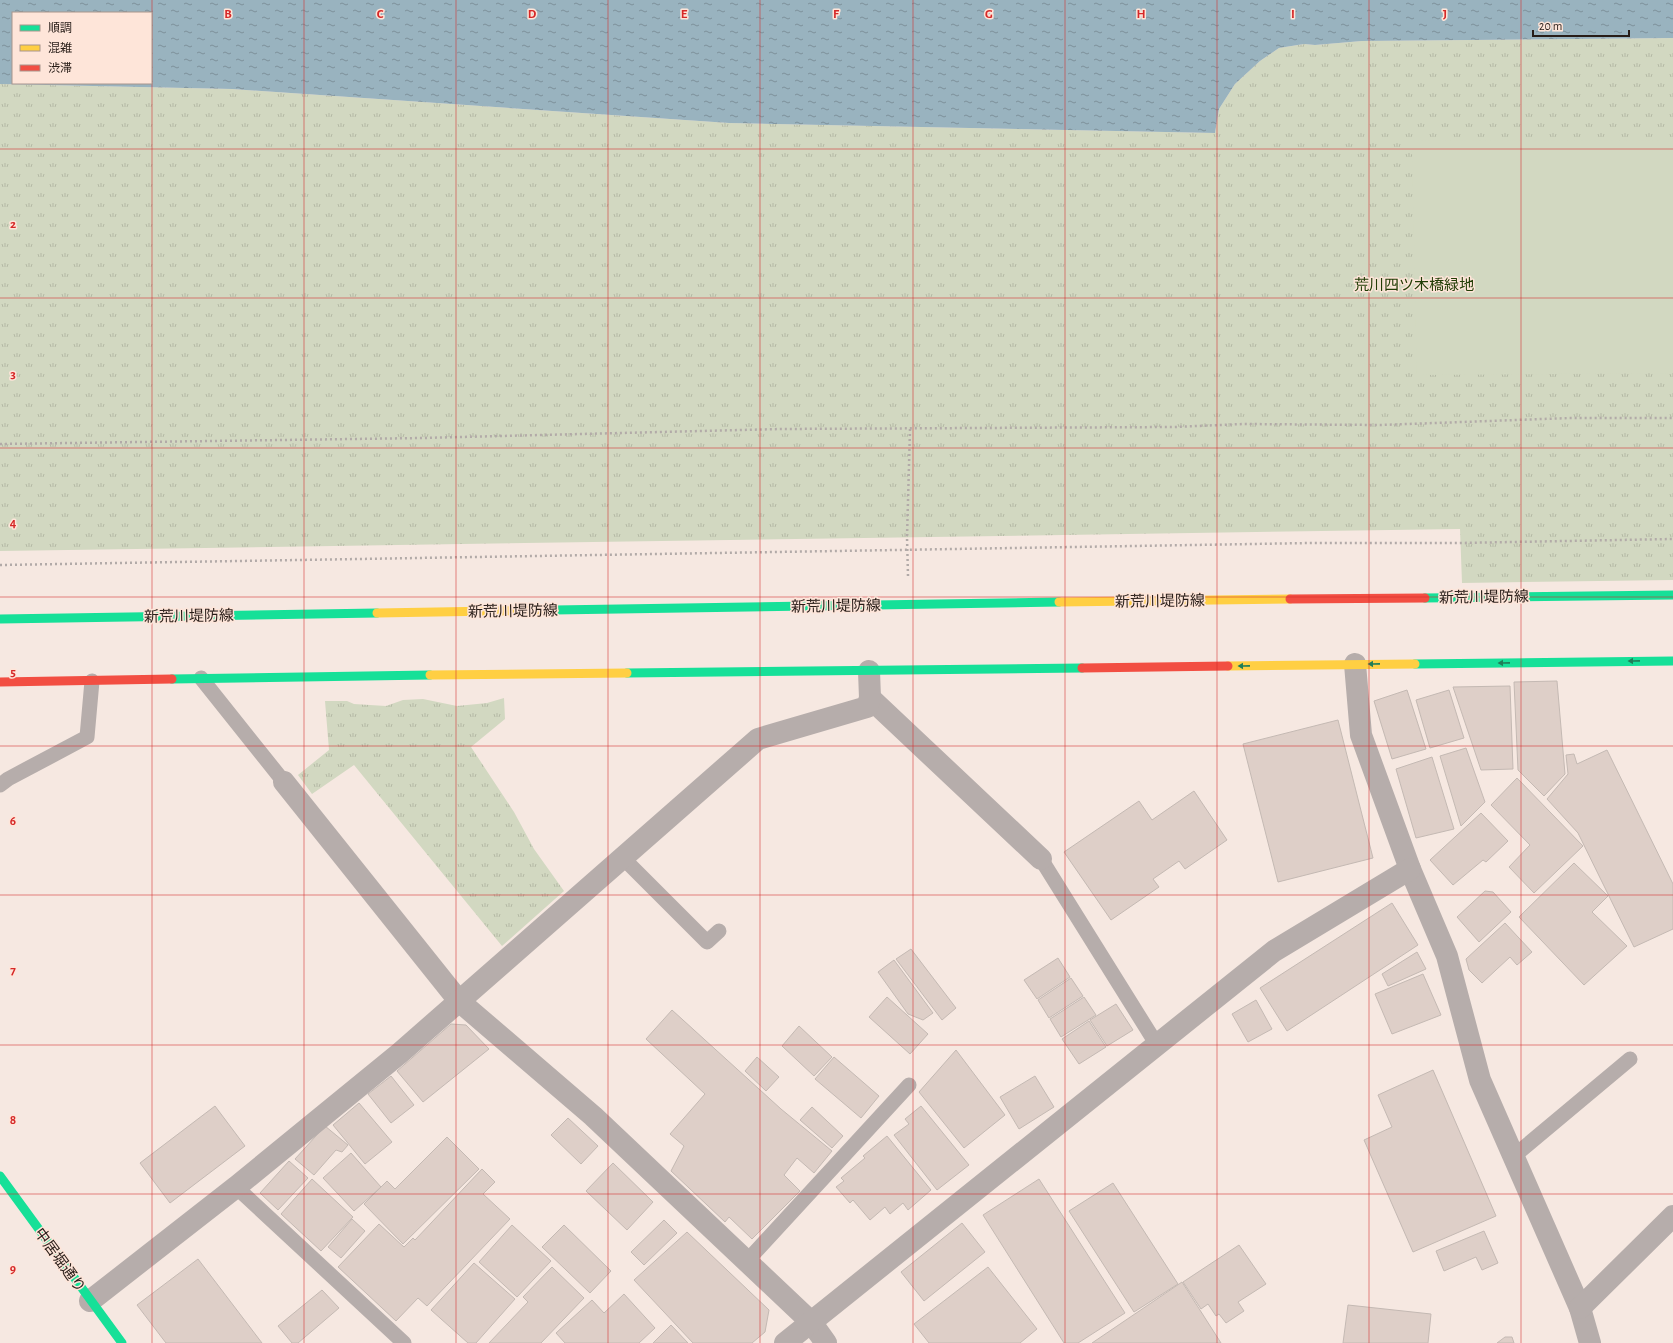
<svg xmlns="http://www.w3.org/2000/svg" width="1673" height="1343" font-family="'Alegreya Sans','Noto Sans JP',sans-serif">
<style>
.park{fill:url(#park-tufts)}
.garden{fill:#d2d8c1}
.water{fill:url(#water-ripples);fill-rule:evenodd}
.building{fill:#decfc8;stroke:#c4b9b3}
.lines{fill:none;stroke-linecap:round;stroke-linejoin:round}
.path{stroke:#b2aaa8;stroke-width:2.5;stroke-dasharray:2 3;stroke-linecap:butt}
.lane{stroke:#b6adab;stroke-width:15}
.street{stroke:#b6adab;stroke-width:22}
.fast{stroke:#16e098;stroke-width:9}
.slow{stroke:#ffcf43;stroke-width:9}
.jam{stroke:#f24e42;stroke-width:9}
.oneway{fill:#1f7e58}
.grid{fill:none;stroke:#d62828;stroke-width:1;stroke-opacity:0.55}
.labels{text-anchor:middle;stroke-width:3;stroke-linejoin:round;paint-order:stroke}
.park-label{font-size:15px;fill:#213d05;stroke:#fee5d9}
.street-label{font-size:15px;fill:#281d18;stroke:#fee5d9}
.grid-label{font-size:13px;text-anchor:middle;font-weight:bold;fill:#d62828;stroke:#fee5d9;stroke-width:3;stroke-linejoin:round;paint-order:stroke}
</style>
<defs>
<pattern id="park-tufts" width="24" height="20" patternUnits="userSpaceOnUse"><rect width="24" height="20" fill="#d2d8c1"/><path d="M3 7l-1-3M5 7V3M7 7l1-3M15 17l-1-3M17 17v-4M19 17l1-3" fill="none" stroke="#b4b9a5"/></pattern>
<pattern id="water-ripples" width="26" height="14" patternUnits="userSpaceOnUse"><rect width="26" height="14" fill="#99b3bf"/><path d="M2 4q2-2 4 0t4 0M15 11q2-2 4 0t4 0" fill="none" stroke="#7d919a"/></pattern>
</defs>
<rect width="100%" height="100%" fill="#f6e8e1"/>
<g class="park">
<polygon points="1673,38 1673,580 1462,583 1460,529 0,551 0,84 232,89 729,123 1215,133 1219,109 1235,84 1260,61 1279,48 1304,44 1315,45 1362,41"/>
<polygon points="504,698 505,719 471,747 514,812 534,849 564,891 502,946 354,765 312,794 298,775 329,750 325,701 347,701 354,704 386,706 403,700 423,699 457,706 487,703"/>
</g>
<polygon class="garden" points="1673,140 1673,373 1417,375 1412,141"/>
<path class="water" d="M0,0H1673V38L1362,41L1315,45L1304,44L1279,48L1260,61L1235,84L1219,109L1215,133L729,123L232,89L0,84ZM13,13H151V83H13Z"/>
<g class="building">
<polygon points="1557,681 1565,774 1544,796 1518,770 1514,682"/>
<polygon points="1510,686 1513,769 1481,770 1453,687"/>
<polygon points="1407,690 1426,749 1392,759 1374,701"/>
<polygon points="1449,690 1464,738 1430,748 1416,700"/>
<polygon points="1338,720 1373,858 1278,882 1243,744"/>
<polygon points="1466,748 1485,802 1461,826 1440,756"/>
<polygon points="1607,750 1673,884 1673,929 1634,947 1578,833 1547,799 1568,774 1566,755 1574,754 1577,764"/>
<polygon points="1432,757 1454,829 1416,838 1396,769"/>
<polygon points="1517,778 1583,846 1534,893 1509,867 1530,845 1491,805"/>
<polygon points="1194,791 1227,840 1185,869 1179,861 1153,879 1159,887 1111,920 1064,852 1139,801 1152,820"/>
<polygon points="1481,813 1508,841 1486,862 1483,860 1453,885 1430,860"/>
<polygon points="1574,863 1608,896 1592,912 1627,946 1584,985 1519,917"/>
<polygon points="1485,891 1493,892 1511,912 1479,942 1457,917"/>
<polygon points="1392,903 1418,945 1287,1031 1260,988"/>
<polygon points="1505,923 1532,952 1517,965 1510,957 1482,983 1469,970 1466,959"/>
<polygon points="911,949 956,1008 942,1020 896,959"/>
<polygon points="1417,952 1426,969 1388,986 1382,974"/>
<polygon points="1058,958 1070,977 1037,999 1024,980"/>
<polygon points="894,960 933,1013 923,1020 908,1014 878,972"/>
<polygon points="1423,974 1441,1015 1392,1034 1375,994"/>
<polygon points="1071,978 1083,996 1049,1018 1038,1000"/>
<polygon points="887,997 928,1034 910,1054 869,1017"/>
<polygon points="1084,997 1096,1015 1061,1037 1050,1019"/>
<polygon points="1256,1000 1272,1029 1248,1042 1232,1014"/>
<polygon points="1116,1004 1133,1030 1107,1046 1090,1020"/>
<polygon points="672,1010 781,1109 832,1151 814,1173 797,1158 784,1175 800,1191 752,1239 729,1217 725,1222 671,1171 684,1146 670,1134 705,1094 646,1039"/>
<polygon points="1089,1021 1106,1047 1079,1064 1062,1039"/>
<polygon points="451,1024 466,1025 489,1049 423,1102 397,1071"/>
<polygon points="799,1026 832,1057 814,1076 782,1046"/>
<polygon points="956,1050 1005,1115 964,1148 919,1092"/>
<polygon points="757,1057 779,1077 766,1091 745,1071"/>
<polygon points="834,1057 879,1096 861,1118 815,1079"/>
<polygon points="1433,1070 1496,1216 1413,1252 1364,1140 1392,1127 1378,1095"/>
<polygon points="391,1076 414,1105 391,1123 368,1094"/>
<polygon points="1035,1076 1054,1107 1019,1129 1000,1097"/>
<polygon points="359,1103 392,1142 365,1164 333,1125"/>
<polygon points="215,1106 245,1146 170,1203 140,1163"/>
<polygon points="921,1106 969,1165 937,1190 894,1135 909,1124 905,1119"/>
<polygon points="812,1107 843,1136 832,1148 800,1120"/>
<polygon points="568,1118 598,1146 581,1164 551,1135"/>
<polygon points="325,1126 348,1145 342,1152 336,1150 314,1175 295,1159"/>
<polygon points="887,1136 931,1190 908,1210 903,1203 890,1214 885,1207 870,1220 853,1200 850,1203 836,1187 844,1181 841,1178 865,1158 863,1156"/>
<polygon points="447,1137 479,1169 403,1244 364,1204 387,1181 395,1189"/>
<polygon points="351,1153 381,1187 354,1211 323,1178"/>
<polygon points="289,1161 308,1178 278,1210 260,1193"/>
<polygon points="613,1163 653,1202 627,1230 586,1191"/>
<polygon points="482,1169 495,1182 483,1194 510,1219 427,1306 418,1298 396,1321 338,1267 379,1224 404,1247 413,1238 415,1240"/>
<polygon points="312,1179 353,1217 321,1251 281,1214"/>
<polygon points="1039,1179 1125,1313 1078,1343 1064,1343 983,1215"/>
<polygon points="1113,1183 1178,1284 1134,1312 1069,1211"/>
<polygon points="352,1219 365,1231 341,1258 328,1247"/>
<polygon points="664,1220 677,1233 644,1265 631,1252"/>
<polygon points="962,1223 985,1252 924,1301 901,1272"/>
<polygon points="512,1225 551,1261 517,1297 479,1262"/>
<polygon points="564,1225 611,1271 590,1293 542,1247"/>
<polygon points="1484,1231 1498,1263 1482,1270 1476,1257 1444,1271 1436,1251"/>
<polygon points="687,1232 769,1310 765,1332 752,1343 693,1343 634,1280"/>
<polygon points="1239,1245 1266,1284 1238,1302 1244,1311 1226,1323 1219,1314 1216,1316 1208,1304 1201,1309 1183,1282"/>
<polygon points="198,1259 262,1343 166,1343 137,1305"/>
<polygon points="474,1263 515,1299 476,1343 468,1343 431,1310"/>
<polygon points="552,1267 584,1298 541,1343 489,1343 528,1302 523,1297"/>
<polygon points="988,1267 1037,1329 1020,1343 929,1343 914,1324"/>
<polygon points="1182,1282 1221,1343 1092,1343"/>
<polygon points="322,1290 339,1308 298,1343 292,1343 278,1326"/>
<polygon points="624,1294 655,1328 639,1343 565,1343 556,1333 592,1300 604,1313"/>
<polygon points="1348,1305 1431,1314 1428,1343 1343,1343"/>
<polygon points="671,1325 688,1343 653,1343"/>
<polygon points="1505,1337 1512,1337 1514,1343 1497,1343"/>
</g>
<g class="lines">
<g class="path">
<polyline points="0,444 422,438 780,429 1174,427 1243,424 1381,425 1570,418 1673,418"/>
<polyline points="0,565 1312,543 1459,543 1673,539"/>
<polyline points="908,576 907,537 910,429"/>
</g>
<g class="lane">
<polyline points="201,678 284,782"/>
<polyline points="0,785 8,779 87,737 92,681"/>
<polyline points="623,858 707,942 719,931"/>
<polyline points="1041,859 1157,1045"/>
<polyline points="1514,1156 1630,1059"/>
<polyline points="236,1187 404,1343"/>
<polyline points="747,1261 909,1085"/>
</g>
<g class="street">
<polyline points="1355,664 1361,735 1410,869 1447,956 1480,1080 1580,1308 1590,1343"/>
<polyline points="870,698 1041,859"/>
<polyline points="284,782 459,1001 593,1116 811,1322 826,1343"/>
<polyline points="90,1301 236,1187 400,1053 758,739 867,707 870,698 869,671"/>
<polyline points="1580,1308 1673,1216"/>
<polyline points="785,1343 1274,951 1410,869"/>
</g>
<g class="fast">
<polyline points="1425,598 1673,595"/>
<polyline points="554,610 1059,602"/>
<polyline points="0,619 377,613"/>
<polyline points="1415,664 1673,661"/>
<polyline points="627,673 1082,668"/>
<polyline points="172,679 430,675"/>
<polyline points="0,1176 122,1343"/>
</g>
<g class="slow">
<polyline points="1059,602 1290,599"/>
<polyline points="377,613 554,610"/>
<polyline points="1228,666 1415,664"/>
<polyline points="430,675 627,673"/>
</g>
<g class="jam">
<polyline points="1290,599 1425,598"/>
<polyline points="1082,668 1228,666"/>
<polyline points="0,682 172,679"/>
</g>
</g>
<defs><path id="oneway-solid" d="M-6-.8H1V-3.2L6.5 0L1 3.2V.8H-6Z"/></defs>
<g class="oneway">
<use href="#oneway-solid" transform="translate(1634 661) rotate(179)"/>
<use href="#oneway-solid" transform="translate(1504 663) rotate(179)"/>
<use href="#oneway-solid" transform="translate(1374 664) rotate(179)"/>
<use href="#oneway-solid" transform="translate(1244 666) rotate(179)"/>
</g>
<path class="grid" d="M152,0V1343M304,0V1343M456,0V1343M608,0V1343M760,0V1343M913,0V1343M1065,0V1343M1217,0V1343M1369,0V1343M1521,0V1343M0,149H1673M0,298H1673M0,448H1673M0,597H1673M0,746H1673M0,895H1673M0,1045H1673M0,1194H1673"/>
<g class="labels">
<g class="park-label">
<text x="1414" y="290">荒川四ツ木橋緑地</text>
</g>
<g class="street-label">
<text transform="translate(1484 597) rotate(-1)" y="5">新荒川堤防線</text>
<text transform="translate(1160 601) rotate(-1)" y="5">新荒川堤防線</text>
<text transform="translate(836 606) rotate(-1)" y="5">新荒川堤防線</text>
<text transform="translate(513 611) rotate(-1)" y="5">新荒川堤防線</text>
<text transform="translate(189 616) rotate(-1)" y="5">新荒川堤防線</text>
<text transform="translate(60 1260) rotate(54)" y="5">中居堀通り</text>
</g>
</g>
<g class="grid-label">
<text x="228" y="18">B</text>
<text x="380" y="18">C</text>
<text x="532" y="18">D</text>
<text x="684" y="18">E</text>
<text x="836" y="18">F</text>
<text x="989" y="18">G</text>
<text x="1141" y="18">H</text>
<text x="1293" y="18">I</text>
<text x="1445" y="18">J</text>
<text x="13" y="228">2</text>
<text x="13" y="378">3</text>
<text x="13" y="527">4</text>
<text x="13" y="676">5</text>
<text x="13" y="825">6</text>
<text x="13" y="974">7</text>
<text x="13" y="1124">8</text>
<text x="13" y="1273">9</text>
</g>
<rect x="12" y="12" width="140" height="72" fill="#fee5d9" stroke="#a8958c"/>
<rect x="20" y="25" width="20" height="6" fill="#16e098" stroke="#a8958c"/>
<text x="48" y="32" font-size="12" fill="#281d18">順調</text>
<rect x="20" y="45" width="20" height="6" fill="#ffcf43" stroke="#a8958c"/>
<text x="48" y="52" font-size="12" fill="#281d18">混雑</text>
<rect x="20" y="65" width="20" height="6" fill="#f24e42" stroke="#a8958c"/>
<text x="48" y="72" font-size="12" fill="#281d18">渋滞</text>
<path d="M1533 30v6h96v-6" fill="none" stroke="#281d18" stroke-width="2"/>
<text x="1539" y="30" font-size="12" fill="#281d18" stroke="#fee5d9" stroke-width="3" paint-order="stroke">20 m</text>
</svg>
